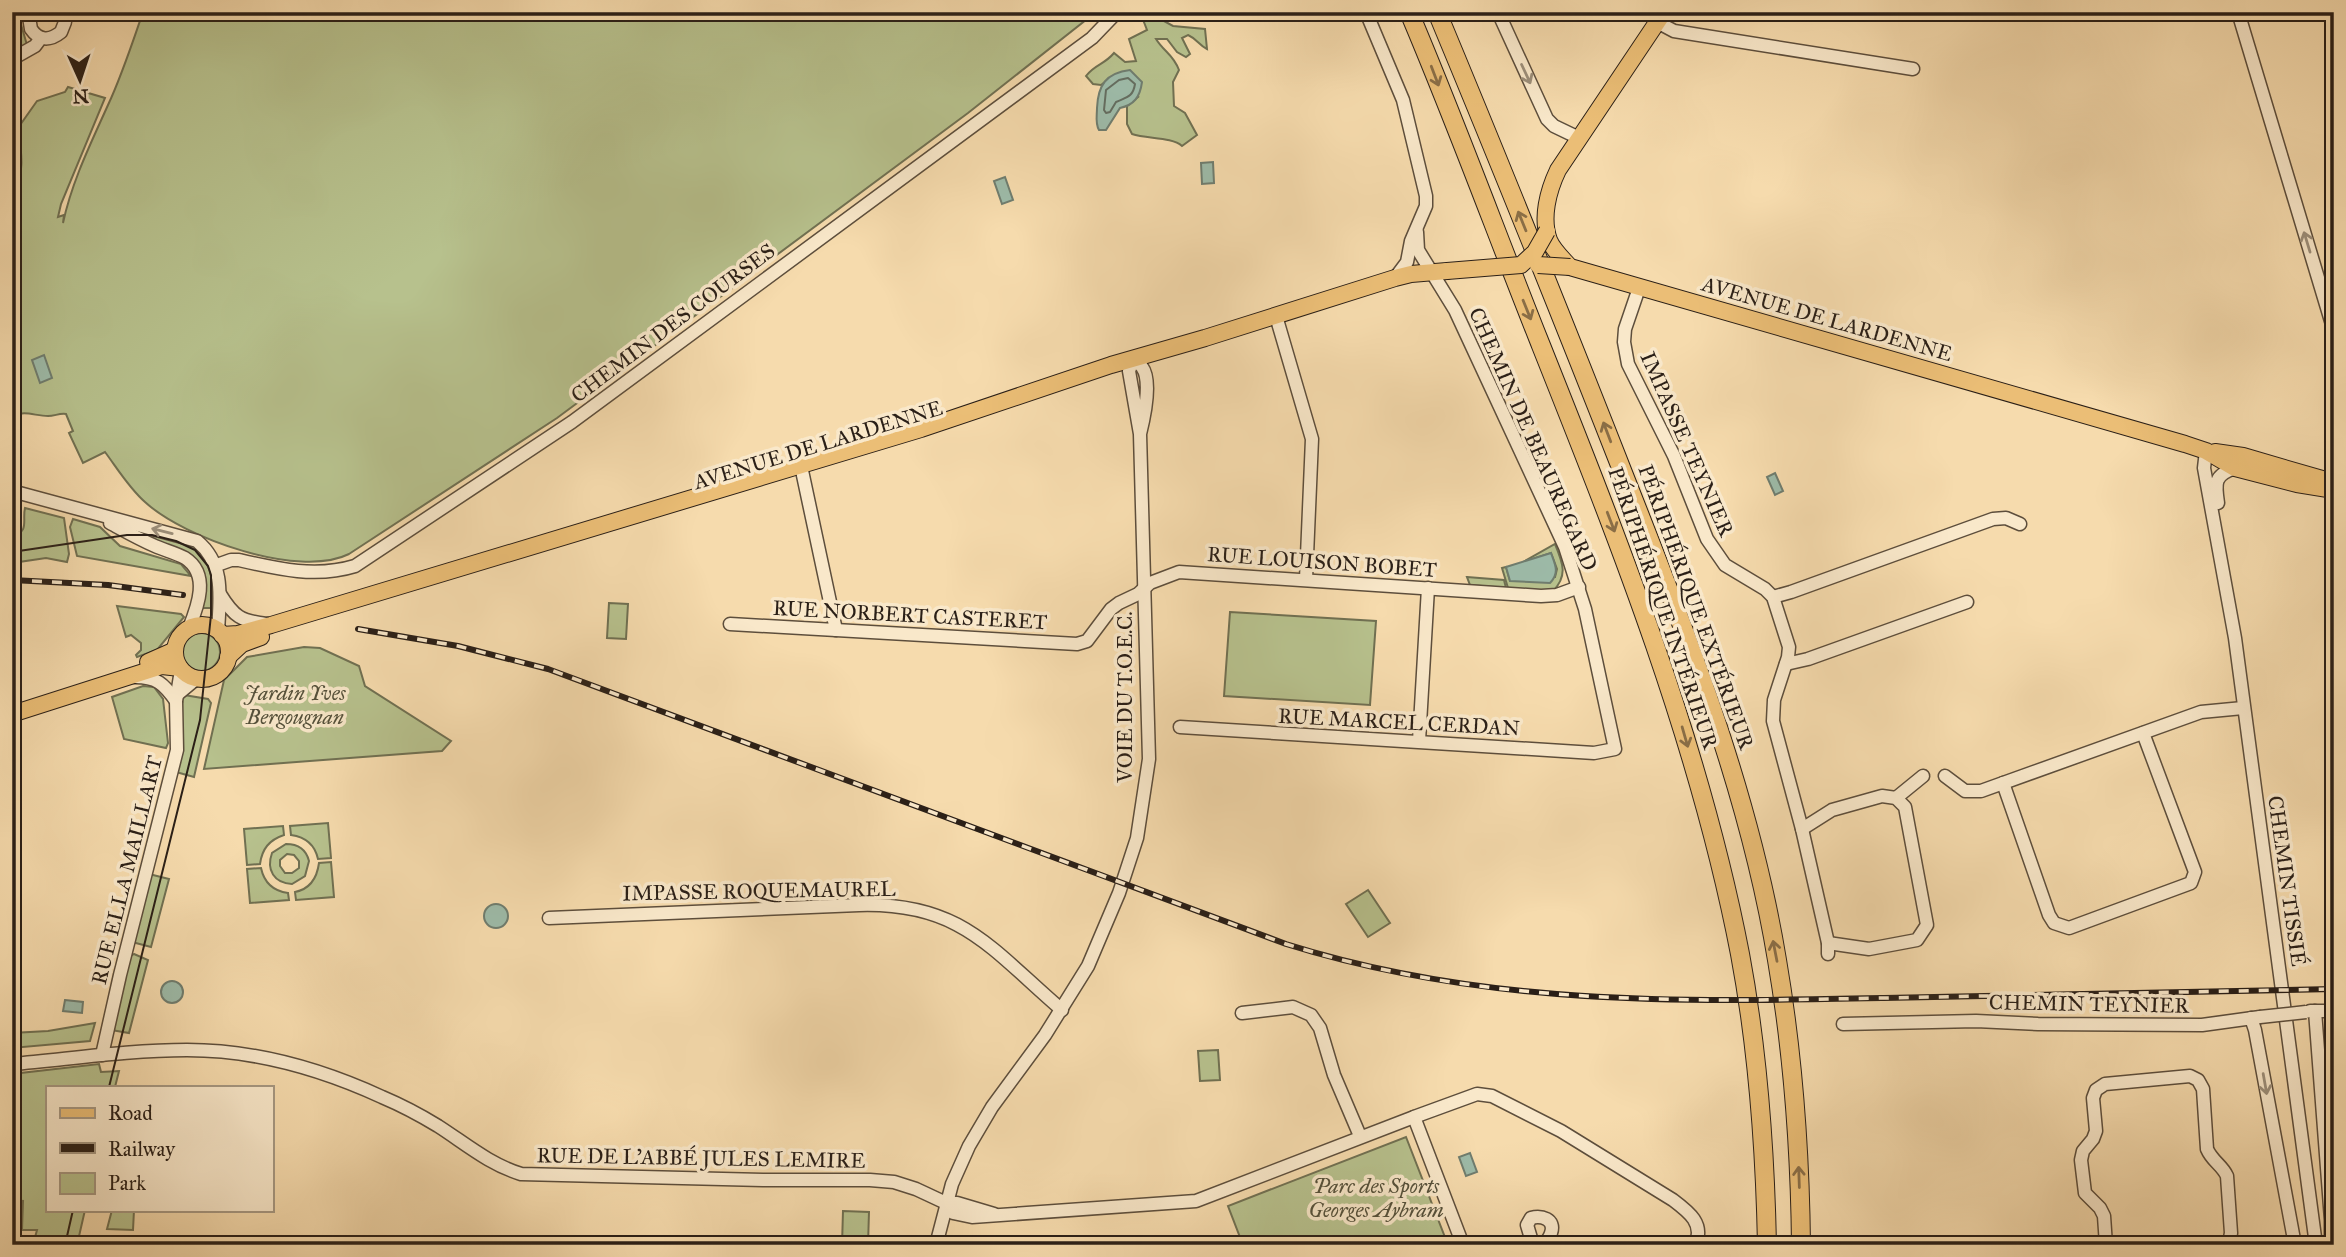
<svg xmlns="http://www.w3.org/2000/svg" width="2346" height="1257" font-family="'IM FELL Great Primer',serif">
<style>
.green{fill:#b7c18d;stroke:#707052;stroke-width:2;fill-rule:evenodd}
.water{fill:#9dbba9;stroke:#6f7d6f;stroke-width:2}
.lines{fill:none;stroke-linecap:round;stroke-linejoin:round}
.shore{stroke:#646d60;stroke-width:2}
.minor-casing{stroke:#5d4e3c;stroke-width:15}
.major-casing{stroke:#2a1f17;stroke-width:18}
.highway-casing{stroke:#2a1f17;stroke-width:20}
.minor{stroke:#f9e8ca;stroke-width:12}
.major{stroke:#ebbe76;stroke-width:16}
.highway{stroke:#ebbe76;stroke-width:18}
.tram{stroke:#2a1f17;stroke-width:2}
.rail-casing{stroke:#2a1f17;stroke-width:6}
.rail{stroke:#f9e8ca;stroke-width:3.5;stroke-dasharray:10;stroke-linecap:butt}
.minor-bridge-casing{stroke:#5d4e3c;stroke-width:15;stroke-linecap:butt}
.major-bridge-casing{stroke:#2a1f17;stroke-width:18;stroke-linecap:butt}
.minor-bridge{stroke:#f9e8ca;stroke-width:12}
.major-bridge{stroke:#ebbe76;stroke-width:16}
.oneway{stroke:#9c8e79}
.oneway2{stroke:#8a6e46}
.labels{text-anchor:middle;stroke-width:7;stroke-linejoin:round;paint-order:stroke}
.street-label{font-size:21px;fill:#2a1f17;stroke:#f9e8ca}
.park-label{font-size:21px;font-style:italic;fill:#54503a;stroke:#f9e8ca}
</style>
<rect width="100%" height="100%" fill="#f6dbad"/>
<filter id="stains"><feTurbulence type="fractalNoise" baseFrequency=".00286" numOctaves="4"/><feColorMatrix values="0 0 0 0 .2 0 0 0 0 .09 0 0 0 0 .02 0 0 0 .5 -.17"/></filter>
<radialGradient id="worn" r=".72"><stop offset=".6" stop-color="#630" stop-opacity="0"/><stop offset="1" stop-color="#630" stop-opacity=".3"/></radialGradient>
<g class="green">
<polygon points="12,12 23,12 20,21 27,45 12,53"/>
<path d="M143,12H1096L968,113L557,418L349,554C299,579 184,538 145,502C129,488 117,468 105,452L83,463L69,433L73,431L66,414C59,413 55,416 48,416C35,416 25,410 12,416V300L19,283L12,271V199C25,175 22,154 18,128L37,101L65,92L68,87L105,98L61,204L58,217L64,215L63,223C72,181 91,143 108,105C122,75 132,44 143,12Z"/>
<path d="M1153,15L1173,26L1205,29L1207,49C1199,45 1197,39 1188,35L1182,38L1190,54L1186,57L1177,52L1167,39H1156C1164,52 1173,54 1179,70L1173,82L1174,106L1185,113L1197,135L1182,146C1172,137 1147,139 1132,134L1127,124V106L1138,97L1105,82L1101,85L1093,84L1086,76C1095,64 1104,65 1114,53L1125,62L1136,61L1129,39L1147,30L1142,17Z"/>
<path d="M25,508L64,518L69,554L67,562L46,558L12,563V535C30,533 22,520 25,508Z"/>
<polygon points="73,519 100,527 120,546 181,564 191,576 77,556 70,527"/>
<path d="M113,520L191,543C216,561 214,581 214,608H203L204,586L202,573Z"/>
<path d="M1555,544C1563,563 1568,576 1553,591L1508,588L1502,568L1506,567L1510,581L1555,577L1557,569L1551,553L1523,562Z"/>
<polygon points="1467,577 1504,580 1506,588 1470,585"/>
<polygon points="609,603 628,604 626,639 607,638"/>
<polygon points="117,606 181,614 184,617 157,650 137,657 136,655 141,650 141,643 131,635 126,637"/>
<polygon points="1230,612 1376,621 1370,705 1224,696"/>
<circle cx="201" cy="652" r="19"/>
<polygon points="304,647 320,648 359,666 365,686 451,741 442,751 204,769 224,680 247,657"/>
<polygon points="143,686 154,687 163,699 168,743 166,748 124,739 112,697"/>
<polygon points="184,695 208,699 211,703 194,777 176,772 183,738 181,702"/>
<path d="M328,823L331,858L318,859C315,845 305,837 291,835L290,826Z"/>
<path d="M283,826L284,835C269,840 262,849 260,864L247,865L244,829Z"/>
<path d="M286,844C298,844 306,849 309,861L305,876L292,884C274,883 266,870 272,853ZM287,854L294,855L299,861V868L292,873H285L280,866V860Z"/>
<path d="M331,862L334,897L296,900L295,892C310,889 317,878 319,863Z"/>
<path d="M261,868C264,882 273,891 288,893L289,900L250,903L247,869Z"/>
<polygon points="149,874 169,879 151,947 132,942"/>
<polygon points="1368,890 1390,923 1368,937 1346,904"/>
<polygon points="134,954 148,960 129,1033 111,1030 129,957"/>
<polygon points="95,1023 90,1041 12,1048 12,1033 48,1031"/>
<polygon points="1218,1050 1220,1080 1200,1081 1198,1051"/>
<polygon points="99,1064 101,1072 119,1071 115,1087 47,1087 47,1210 85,1210 77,1245 33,1245 37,1230 22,1230 23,1201 12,1200 12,1074"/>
<polygon points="1406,1137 1448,1245 1243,1245 1228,1206"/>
<polygon points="112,1210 134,1210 133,1230 107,1229"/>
<polygon points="843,1211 869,1212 868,1245 842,1245"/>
</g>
<g class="water">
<path d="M1130,70L1142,82C1140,97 1134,105 1120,108L1106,130H1099C1095,123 1097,116 1097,108C1098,85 1106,73 1130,70Z"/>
<polygon points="1213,162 1214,183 1202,184 1201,163"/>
<polygon points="1005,177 1013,200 1002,204 994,181"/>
<polygon points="44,355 52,378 40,383 32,360"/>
<polygon points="1775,473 1783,491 1775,495 1767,477"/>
<path d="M1551,553C1555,564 1560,573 1550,583L1510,581L1506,567Z"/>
<circle cx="496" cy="916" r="12"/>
<circle cx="172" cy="992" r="11"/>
<polygon points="65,1000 83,1002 82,1013 63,1011"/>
<polygon points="1470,1153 1477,1172 1466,1176 1459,1157"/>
</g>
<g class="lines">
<path class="shore" d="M1128,78L1135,84C1133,97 1127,97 1116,102L1110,112L1106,113L1104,110L1106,90L1119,80Z"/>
<g class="minor-casing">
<g id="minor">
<path d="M32,12L29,17L31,29C39,41 50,41 61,32L65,22L62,12"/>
<polyline points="1366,12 1403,100 1426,196 1426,206 1411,241 1407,262 1395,278"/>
<polyline points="1498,12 1547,119 1554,126 1579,138"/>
<polyline points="2238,12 2334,331"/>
<polyline points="1657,22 1674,31 1913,69"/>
<polyline points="12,59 35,46 41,38"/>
<polyline points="1639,288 1625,329 1624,342 1628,364 1674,456 1707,539 1725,565 1765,589 1773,597 1789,647 1788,657 1774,700 1773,721 1802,829 1828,943 1828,954"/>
<polyline points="1276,316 1312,439 1306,579"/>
<polyline points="2206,451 2204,468 2235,638 2316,1245"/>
<polyline points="801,466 836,630"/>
<path d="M12,491L197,541C225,564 220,597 218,631"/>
<path d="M2218,503C2215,483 2214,475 2235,468"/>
<path d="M110,523C125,531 139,539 155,546C164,550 176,553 185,558C210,574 198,606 189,628"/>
<path d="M217,565L231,560H239C278,569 316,578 355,566L572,422L1092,38L1117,12"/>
<path d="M220,594C234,617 241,621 267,624"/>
<polyline points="1773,597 1791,592 1993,519 2006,518 2020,524"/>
<polyline points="730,624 1077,644 1087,641 1111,609 1119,603 1138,594 1150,583 1179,572 1541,596 1557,595 1579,587"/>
<polyline points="1786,664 1808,659 1967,602"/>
<path d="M135,677C157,677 164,684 176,701"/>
<polyline points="178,694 196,679"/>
<polyline points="1180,727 1594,753 1615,749 1585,609 1565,547 1455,310 1418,250 1417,232"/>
<polyline points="1419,741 1428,588"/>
<polyline points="1945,776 1965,791 1981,791 2201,712 2243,708"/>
<polyline points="2003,783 2049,915 2054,923 2069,928 2191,883 2195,872 2143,733"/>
<polyline points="1896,798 1923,776"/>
<polyline points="1802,829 1832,810 1882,796 1896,798 1905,807 1927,925 1917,940 1869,949 1828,943"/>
<path d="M549,918L859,905C961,902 991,949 1062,1010"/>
<polyline points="2310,1011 2334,1011"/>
<polyline points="2315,1011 2331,1220 2331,1245"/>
<polyline points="1242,1013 1293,1007 1311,1015 1320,1028 1334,1075 1360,1136"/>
<polyline points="2251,1018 2255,1030 2295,1245"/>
<polyline points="1843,1024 1976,1021 2038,1024 2202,1025 2260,1017"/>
<polyline points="102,1055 120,975 177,750 176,701 181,670"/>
<path d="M12,1064C70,1059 129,1050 187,1050C254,1050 321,1069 382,1097C401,1105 420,1115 438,1126C466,1144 489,1164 521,1174L763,1180H870L894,1182L916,1189L946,1203H957L994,1214"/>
<polyline points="946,1203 953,1213 972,1217 1196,1201 1414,1117"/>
<path d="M936,1245L952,1184L969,1146L992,1107L1045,1035L1088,966L1119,893L1137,838L1149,759L1140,434L1129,371L1133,360C1136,362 1140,364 1142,367C1152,380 1144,418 1140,434"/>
<path d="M1463,1245L1414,1117L1477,1094L1492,1096L1561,1131L1673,1200C1689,1212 1705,1224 1695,1245"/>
<path d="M1533,1245L1527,1225L1531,1218C1541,1215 1556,1219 1551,1233C1550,1238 1546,1241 1544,1245"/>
<path d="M2106,1245L2104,1216L2100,1208L2085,1193L2081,1160L2083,1151L2093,1139L2096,1131L2093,1098L2096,1090L2105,1084L2190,1076L2198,1080L2203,1089L2207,1149C2212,1161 2222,1165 2227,1176L2231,1233L2229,1243L2226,1245"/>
</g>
</g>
<g class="major-casing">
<g id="major">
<path d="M1664,12L1558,170C1548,191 1541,218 1549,240C1553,250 1563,259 1570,267L2185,444L2206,451L2235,468L2297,484L2334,490"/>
<polyline points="2215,452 2243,456 2322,479"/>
<circle cx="202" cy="652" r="27"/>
<polyline points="222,635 238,634 271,625 921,429 1111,365 1205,338 1395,278 1411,274 1447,271"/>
<polyline points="228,657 242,644 261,637"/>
<polyline points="148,662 175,650"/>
<polyline points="12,714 162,666 180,668"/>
</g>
</g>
<g class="highway-casing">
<g id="highway">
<path d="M1409,12C1455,120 1495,230 1538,338C1618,539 1699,741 1740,954C1758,1050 1765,1147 1767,1245"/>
<path d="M1437,12C1502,168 1565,325 1627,483C1688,637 1750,795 1777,960C1793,1054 1800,1149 1801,1245"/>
</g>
</g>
<use href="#minor" class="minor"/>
<use href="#major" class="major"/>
<use href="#highway" class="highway"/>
<g class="tram">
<polyline points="12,552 127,535 152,535 176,541 195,550 208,566 211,575 211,615 200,720 109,1087"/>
<polyline points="65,1245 73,1210"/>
</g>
<g class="rail-casing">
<g id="rail">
<polyline points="12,580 108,585 183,595"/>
<path d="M358,629L458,646L548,669L1286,944C1484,1006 1678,1002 1884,998C2034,995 2184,992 2334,989"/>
</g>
</g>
<use href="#rail" class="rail"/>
<g class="minor-bridge-casing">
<polyline id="minor-bridge" points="2260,1017 2306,1012"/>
</g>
<g class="major-bridge-casing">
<g id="major-bridge">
<polyline points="1538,265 1570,267"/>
<polyline points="1447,271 1521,265 1535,252 1547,231"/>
</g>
</g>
<use href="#minor-bridge" class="minor-bridge"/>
<use href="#major-bridge" class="major-bridge"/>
</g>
<defs><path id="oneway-shaft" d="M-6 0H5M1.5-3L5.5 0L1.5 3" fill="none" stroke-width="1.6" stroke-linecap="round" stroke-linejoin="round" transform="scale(1.75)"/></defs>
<g class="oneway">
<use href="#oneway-shaft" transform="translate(1526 74) rotate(65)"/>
<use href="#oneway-shaft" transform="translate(2307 242) rotate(-107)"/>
<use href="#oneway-shaft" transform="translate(162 531) rotate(-166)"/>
<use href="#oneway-shaft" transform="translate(2265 1084) rotate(80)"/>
</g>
<g class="oneway2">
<use href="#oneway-shaft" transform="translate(1435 76) rotate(69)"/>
<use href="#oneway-shaft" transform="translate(1522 221) rotate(-112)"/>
<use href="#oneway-shaft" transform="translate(1527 310) rotate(68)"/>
<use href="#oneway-shaft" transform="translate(1607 432) rotate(-111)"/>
<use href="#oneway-shaft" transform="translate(1611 522) rotate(69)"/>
<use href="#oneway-shaft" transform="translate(1685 737) rotate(74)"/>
<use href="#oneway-shaft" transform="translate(1775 951) rotate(-101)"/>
<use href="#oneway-shaft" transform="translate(1799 1177) rotate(-92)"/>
</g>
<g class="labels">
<g class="street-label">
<text transform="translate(1827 319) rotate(16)" y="7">AVENUE DE LARDENNE</text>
<text transform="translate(673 323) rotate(-37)" y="7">CHEMIN DES COURSES</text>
<text transform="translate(1533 439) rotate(66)" y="7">CHEMIN DE BEAUREGARD</text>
<text transform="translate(1687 444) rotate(66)" y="7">IMPASSE TEYNIER</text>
<text transform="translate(818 445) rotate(-17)" y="7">AVENUE DE LARDENNE</text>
<text transform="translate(1322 562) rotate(4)" y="7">RUE LOUISON BOBET</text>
<text transform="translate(1696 607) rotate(70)" y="7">PÉRIPHÉRIQUE EXTÉRIEUR</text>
<text transform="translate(1663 608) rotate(71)" y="7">PÉRIPHÉRIQUE INTÉRIEUR</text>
<text transform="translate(910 615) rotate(3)" y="7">RUE NORBERT CASTERET</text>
<text transform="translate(1125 697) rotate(-90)" y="7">VOIE DU T.O.E.C.</text>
<text transform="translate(1399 722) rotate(3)" y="7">RUE MARCEL CERDAN</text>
<text transform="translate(127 870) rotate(-76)" y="7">RUE ELLA MAILLART</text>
<text transform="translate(2287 881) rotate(82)" y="7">CHEMIN TISSIÉ</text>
<text transform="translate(759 891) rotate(-1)" y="7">IMPASSE ROQUEMAUREL</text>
<text transform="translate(2089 1004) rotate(1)" y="7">CHEMIN TEYNIER</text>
<text transform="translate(701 1158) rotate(1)" y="7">RUE DE L'ABBÉ JULES LEMIRE</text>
</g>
<g class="park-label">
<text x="295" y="700">Jardin Yves<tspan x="295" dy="24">Bergougnan</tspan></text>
<text x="1376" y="1193">Parc des Sports<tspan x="1376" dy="24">Georges Aybram</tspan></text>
</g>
</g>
<rect width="2346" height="1257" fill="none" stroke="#f6dbad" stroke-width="42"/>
<rect x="14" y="14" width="2318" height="1229" fill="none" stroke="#2a1f17" stroke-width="3.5"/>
<rect x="21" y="21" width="2304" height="1215" fill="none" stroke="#2a1f17" stroke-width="2"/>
<rect x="46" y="1086" width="228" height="126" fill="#f9e8ca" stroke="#a69882" stroke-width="2"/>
<rect x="60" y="1108" width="35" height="10" fill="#ebbe76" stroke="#a69882" stroke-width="2"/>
<text x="108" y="1120" font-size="21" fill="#2a1f17">Road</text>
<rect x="60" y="1143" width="35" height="10" fill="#2a1f17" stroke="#a69882" stroke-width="2"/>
<text x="108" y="1156" font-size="21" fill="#2a1f17">Railway</text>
<rect x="60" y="1173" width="35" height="21" fill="#b7c18d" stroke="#a69882" stroke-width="2"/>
<text x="108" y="1190" font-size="21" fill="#2a1f17">Park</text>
<g transform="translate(80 80) rotate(177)" stroke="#f9e8ca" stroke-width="5" paint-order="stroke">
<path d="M0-5L12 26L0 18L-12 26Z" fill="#2a1f17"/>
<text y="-10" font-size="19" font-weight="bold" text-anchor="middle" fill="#2a1f17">N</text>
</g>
<rect width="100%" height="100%" filter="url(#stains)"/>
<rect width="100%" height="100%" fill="url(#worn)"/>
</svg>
